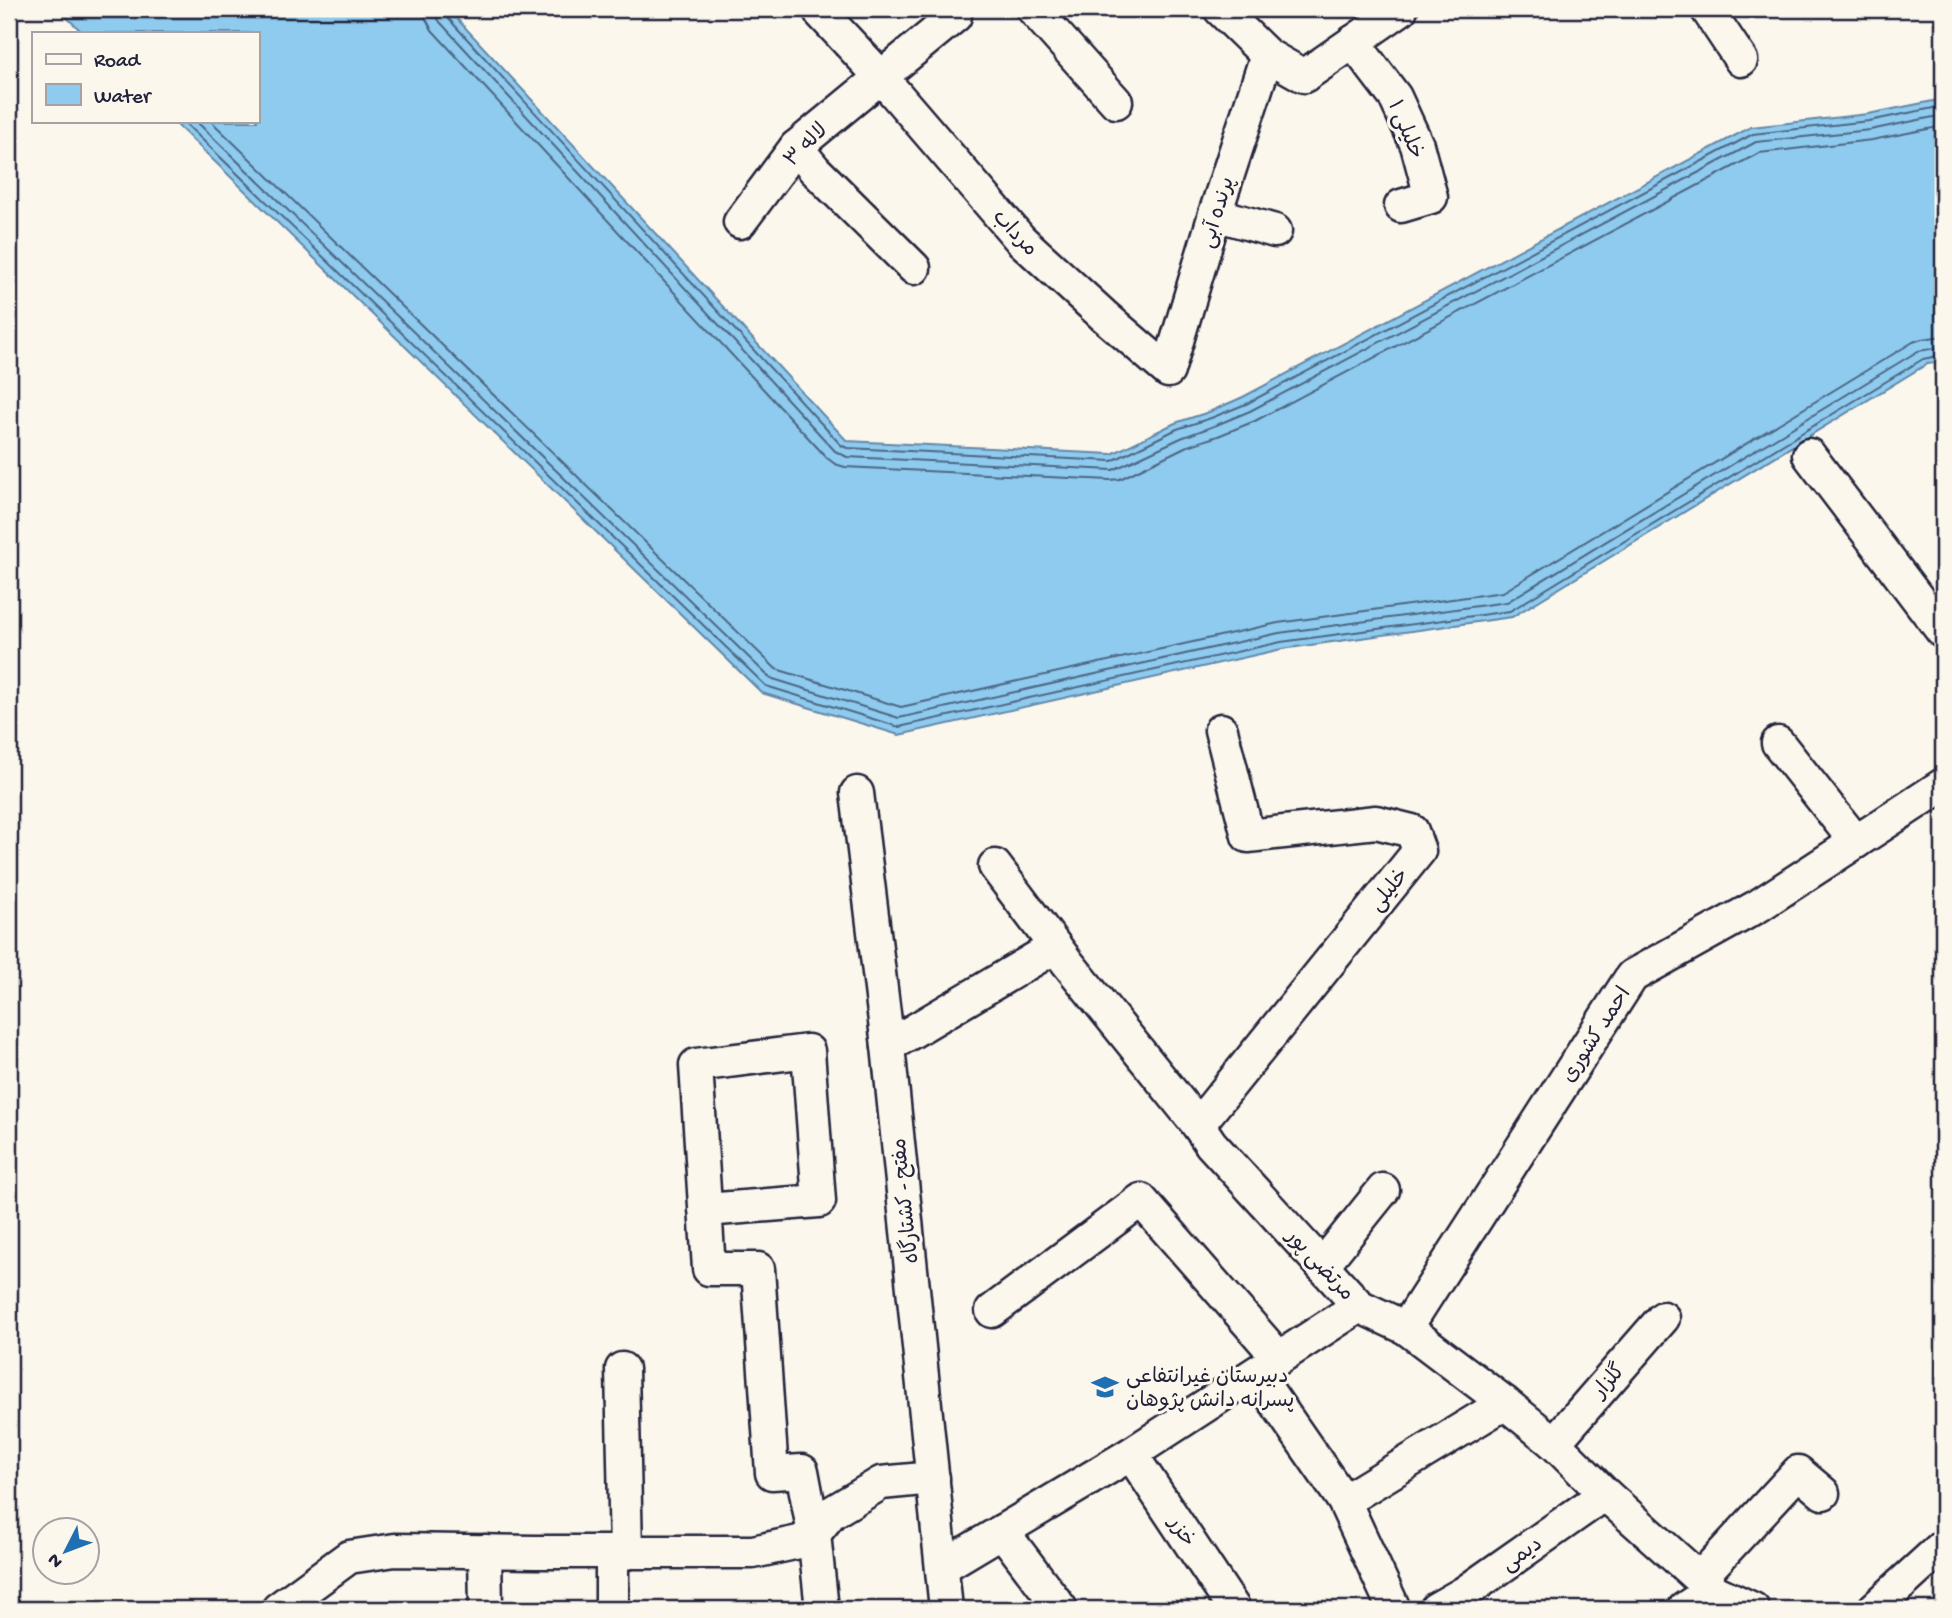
<svg xmlns="http://www.w3.org/2000/svg" width="1952" height="1618" font-family="'Gochi Hand','Playpen Sans Arabic',sans-serif">
<style>
.water{fill:#8ecbef;stroke:#6387a7;stroke-width:2}
.lines{fill:none;stroke-linecap:round;stroke-linejoin:round}
.shore{stroke:#4d6683;stroke-width:2}
.minor-casing{stroke:#22223b;stroke-width:37}
.minor{stroke:#fbf7ec;stroke-width:32}
.labels{text-anchor:middle;stroke-width:6;stroke-linejoin:round;paint-order:stroke}
.street-label{font-size:21px;fill:#22223b;stroke:#fbf7ec}
.poi-label{font-size:21px;fill:#22223b;stroke:#fbf7ec;text-anchor:start}
</style>
<rect width="100%" height="100%" fill="#fbf7ec"/>
<filter id="ink" filterUnits="userSpaceOnUse"><feTurbulence type="fractalNoise" baseFrequency=".0143" numOctaves="2"/><feDisplacementMap in="SourceGraphic" scale="14" xChannelSelector="R" yChannelSelector="G"/><feConvolveMatrix kernelMatrix="1 2 1 2 8 2 1 2 1" color-interpolation-filters="sRGB"/></filter>
<g filter="url(#ink)">
<polygon class="water" points="58,9 448,9 847,441 1112,454 1175,423 1209,412 1243,397 1751,127 1868,114 1943,99 1943,362 1927,364 1512,617 1282,649 899,735 762,693 173,121 257,121 257,33 83,33"/>
<g class="lines">
<g class="shore">
<polyline points="425,9 426,19 432,30 827,458 835,464 845,467 1110,480 1120,479 1185,447 1218,436 1255,421 1759,153 1872,140 1943,126"/>
<polyline points="435,9 436,16 440,22 835,451 847,457 1113,470 1181,438 1214,426 1250,411 1756,142 1870,130 1943,115"/>
<polyline points="444,9 446,16 841,445 847,448 1112,461 1177,429 1211,418 1246,404 1753,134 1869,121 1943,106"/>
<polyline points="183,121 766,686 899,727 1281,642 1510,611 1923,359 1943,355"/>
<polyline points="196,121 770,678 899,718 1279,633 1507,602 1918,351 1943,347"/>
<polyline points="211,121 776,669 901,707 1278,623 1503,592 1913,342 1922,339 1943,336"/>
</g>
<g class="minor-casing">
<g id="minor">
<polyline points="819,9 821,13 881,77 1021,240 1103,315 1168,371 1215,214 1267,55"/>
<polyline points="1033,9 1116,102"/>
<polyline points="1220,9 1267,55 1304,76 1401,9"/>
<polyline points="1707,9 1741,60"/>
<polyline points="1353,42 1395,97 1417,145 1431,197 1401,206"/>
<polyline points="796,147 815,170 914,268"/>
<polyline points="1215,214 1275,231"/>
<polyline points="740,222 796,147 955,16"/>
<polyline points="1809,455 1943,632"/>
<polyline points="1778,743 1856,842"/>
<polyline points="857,793 888,1046 946,1609"/>
<polyline points="995,866 1067,962 1198,1125 1211,1144 1359,1306 1406,1328 1505,1403 1554,1443 1605,1494 1712,1590 1753,1609"/>
<polyline points="888,1046 1055,947"/>
<polyline points="1198,1125 1419,851 1412,831 1376,822 1248,836 1221,730"/>
<polyline points="705,1210 819,1201 808,1051 696,1065 709,1269 758,1269 772,1473 802,1471 814,1534 822,1609"/>
<polyline points="1322,1266 1383,1190"/>
<polyline points="992,1311 1141,1200 1279,1358"/>
<polyline points="1406,1328 1632,976 1758,906 1943,785"/>
<polyline points="622,1369 626,1553"/>
<polyline points="1256,1374 1344,1501 1394,1609"/>
<polyline points="1554,1443 1663,1318"/>
<polyline points="1131,1454 1234,1609"/>
<polyline points="1344,1501 1505,1403"/>
<polyline points="1002,1531 1061,1609"/>
<polyline points="485,1551 486,1609"/>
<polyline points="612,1553 612,1609"/>
<polyline points="942,1567 1131,1454 1359,1306"/>
<polyline points="1700,1578 1798,1472 1823,1493"/>
<polyline points="278,1609 349,1557 395,1550 536,1552 753,1552 799,1542 814,1534 831,1513 881,1483 933,1478"/>
<polyline points="1436,1609 1464,1593 1605,1494"/>
<polyline points="1684,1609 1712,1590"/>
<polyline points="1874,1609 1943,1546"/>
</g>
</g>
<use href="#minor" class="minor"/>
</g>
</g>
<defs>
<g id="school-bare" transform="scale(2.1)"><path d="M0-5L7-2L0 1L-7-2ZM-4 1L0 2.5L4 1V4Q0 6-4 4Z" fill="#1f6fb2" stroke="#fbf7ec" stroke-width="2.5" paint-order="stroke"/></g>
</defs>
<g fill-rule="evenodd">
<use href="#school-bare" x="1105" y="1387"/>
</g>
<g class="labels">
<g class="street-label">
<text transform="translate(1407 129) rotate(67)" y="7">خلیلی ۱</text>
<text transform="translate(805 144) rotate(-45)" y="7">لاله ۳</text>
<text transform="translate(1216 212) rotate(-73)" y="7">پرنده آبی</text>
<text transform="translate(1016 232) rotate(47)" y="7">مرداب</text>
<text transform="translate(1388 889) rotate(-51)" y="7">خلیلی</text>
<text transform="translate(1595 1034) rotate(-57)" y="7">احمد کشوری</text>
<text transform="translate(904 1201) rotate(-96)" y="7">مفتح - کشتارگاه</text>
<text transform="translate(1321 1264) rotate(47)" y="7">مرتضی پور</text>
<text transform="translate(1608 1380) rotate(-49)" y="7">گلزار</text>
<text transform="translate(1183 1531) rotate(57)" y="7">خزر</text>
<text transform="translate(1521 1553) rotate(-35)" y="7">دیمی</text>
</g>
<g class="poi-label">
<text x="1126" y="1382">دبیرستان غیرانتفاعی<tspan x="1126" dy="24">پسرانه دانش پژوهان</tspan></text>
</g>
</g>
<rect width="1952" height="1618" fill="none" stroke="#fbf7ec" stroke-width="35"/>
<rect x="18" y="18" width="1917" height="1583" fill="none" stroke="#22223b" stroke-width="2.5" filter="url(#ink)"/>
<rect x="32" y="32" width="228" height="91" fill="#fbf7ec" stroke="#a4a2a5" stroke-width="2"/>
<rect x="46" y="54" width="35" height="10" fill="#fbf7ec" stroke="#a4a2a5" stroke-width="2"/>
<text x="94" y="66" font-size="21" fill="#22223b">Road</text>
<rect x="46" y="84" width="35" height="21" fill="#8ecbef" stroke="#a4a2a5" stroke-width="2"/>
<text x="94" y="102" font-size="21" fill="#22223b">Water</text>
<g transform="translate(66 1551) rotate(228)"><circle r="33" fill="#fbf7ec" stroke="#a4a2a5" stroke-width="2"/>
<path d="M0-5L12 26L0 18L-12 26Z" fill="#1f6fb2"/>
<text y="-10" font-size="19" font-weight="bold" text-anchor="middle" fill="#22223b">N</text>
</g>
</svg>
